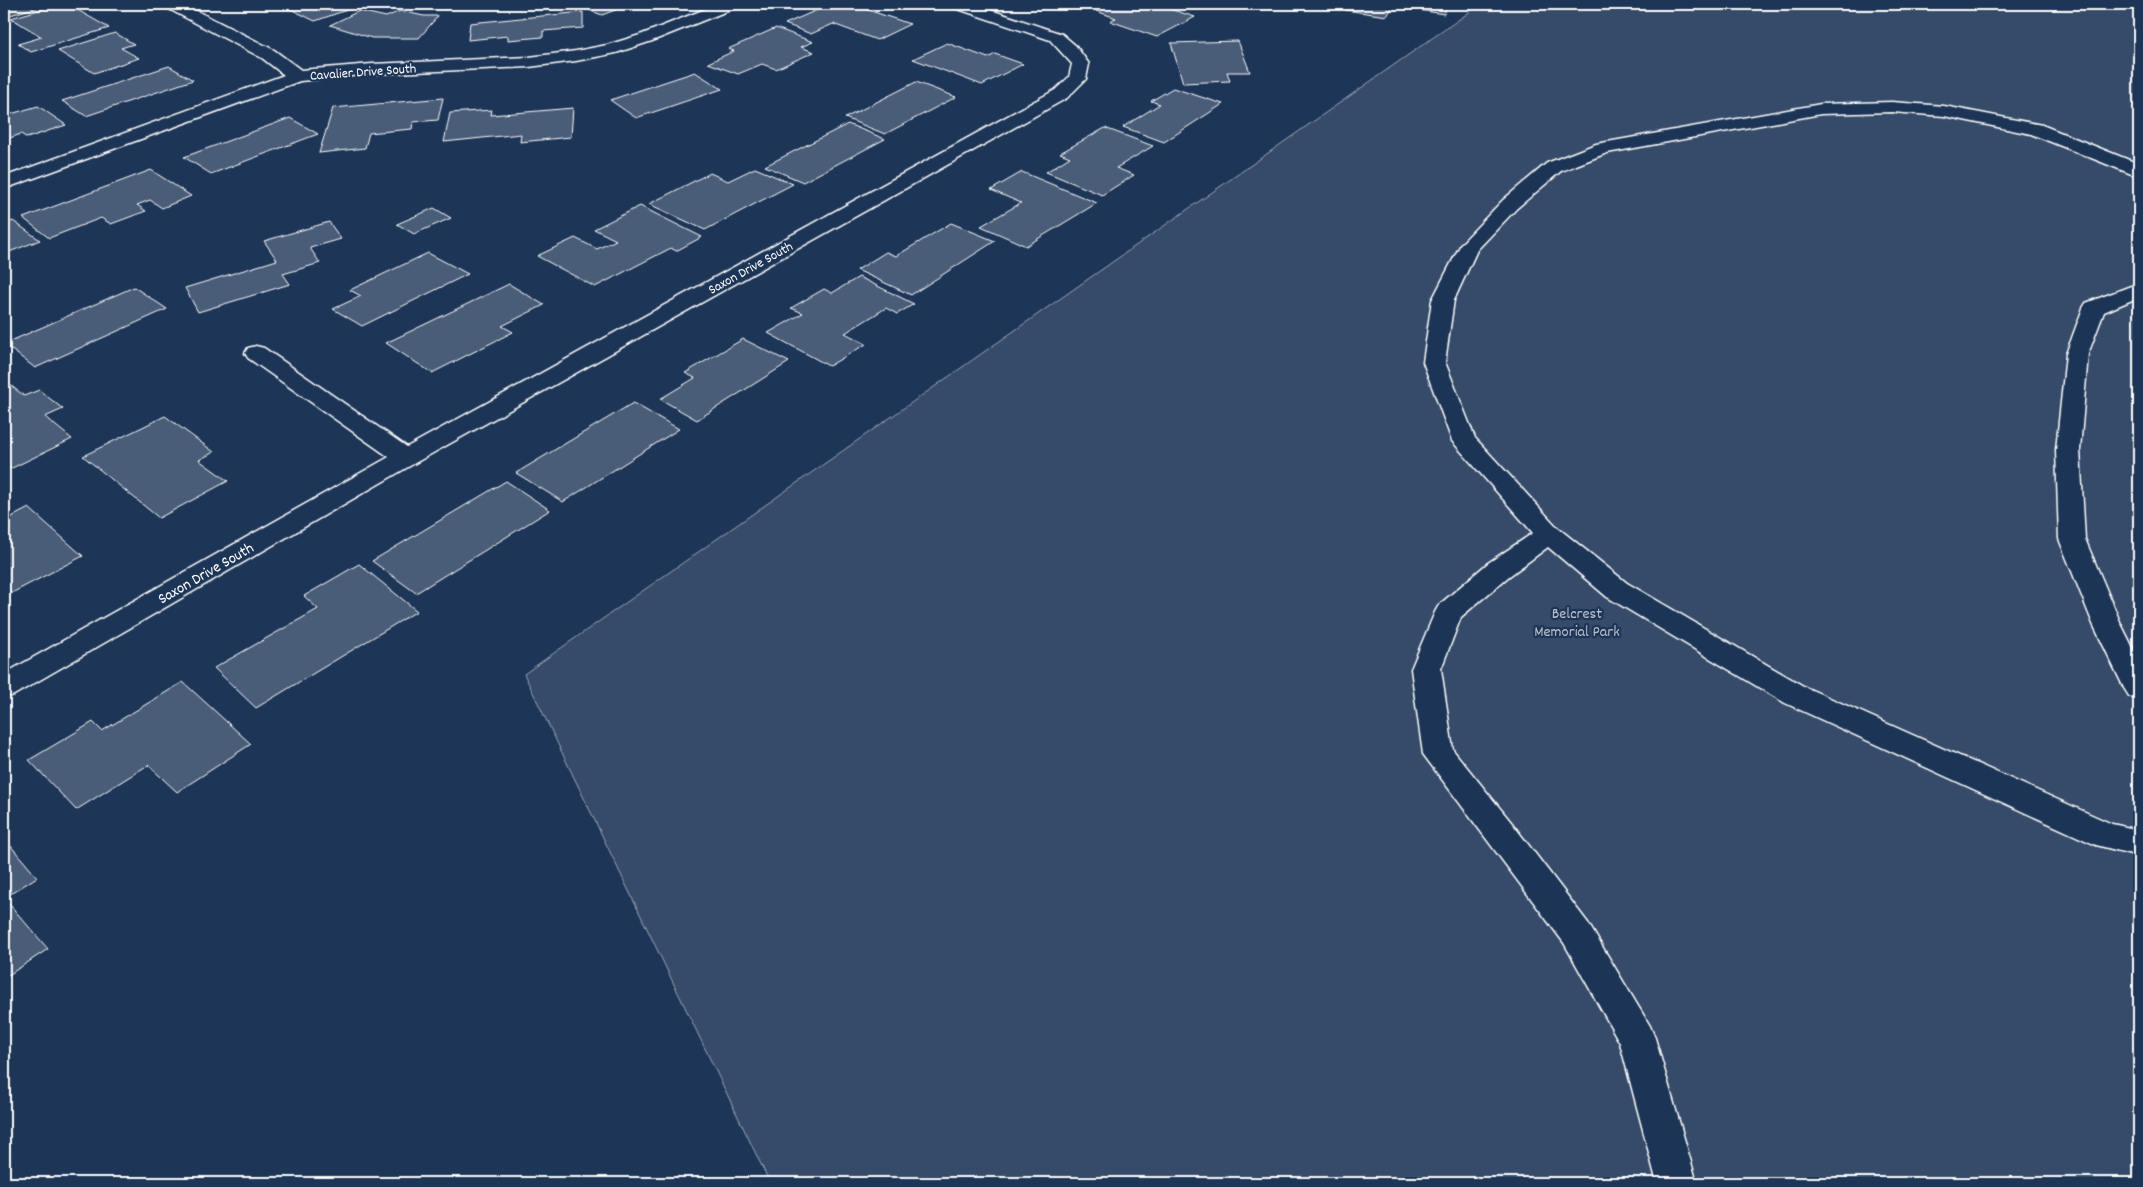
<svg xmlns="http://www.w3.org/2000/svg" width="2143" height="1187" font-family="Dekko,sans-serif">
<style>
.green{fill:#364b69;stroke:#9aa5b4}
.building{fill:#4a5d79;stroke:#fff}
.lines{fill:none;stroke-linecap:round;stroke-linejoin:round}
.lane-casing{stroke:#fff;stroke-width:3}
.street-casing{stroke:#fff;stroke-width:3}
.lane{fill:#1d3557;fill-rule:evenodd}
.street{fill:#1d3557;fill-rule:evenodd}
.labels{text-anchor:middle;stroke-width:4.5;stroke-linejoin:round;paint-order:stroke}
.far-street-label{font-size:14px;fill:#fff;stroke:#1d3557}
.street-label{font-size:16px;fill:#fff;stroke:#1d3557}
.park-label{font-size:16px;fill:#b9c0ca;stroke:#1d3557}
</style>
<rect width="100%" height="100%" fill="#1d3557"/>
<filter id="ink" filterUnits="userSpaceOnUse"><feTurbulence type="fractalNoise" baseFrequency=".02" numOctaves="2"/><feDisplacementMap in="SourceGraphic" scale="10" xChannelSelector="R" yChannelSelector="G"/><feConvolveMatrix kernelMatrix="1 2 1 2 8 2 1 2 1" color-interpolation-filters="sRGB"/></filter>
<g filter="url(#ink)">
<polygon class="green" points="1481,4 2139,4 2139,1183 770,1183 524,674"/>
<g class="building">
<polygon points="4,4 49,4 10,15 4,11"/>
<polygon points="60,4 67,4 109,28 31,52 18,44 42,37 11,18"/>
<polygon points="280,4 364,4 315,21"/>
<polygon points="573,4 631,4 602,15"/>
<polygon points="831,4 850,4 910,24 877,40 833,24 811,34 785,24"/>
<polygon points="1060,4 1088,4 1076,9"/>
<polygon points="1111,4 1154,4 1195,17 1157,37 1110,21 1116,18 1096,11"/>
<polygon points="1349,4 1448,4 1444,14 1393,6 1387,16 1345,10"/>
<polygon points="359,11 386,17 400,11 424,16 438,16 419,38 372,38 330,25"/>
<polygon points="583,12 583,28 543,31 543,37 508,40 508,36 468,40 470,23"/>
<polygon points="776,28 813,42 801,47 814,52 776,69 762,64 738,74 708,63 734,51 728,49"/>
<polygon points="115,33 134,44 121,48 139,58 94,73 58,51"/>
<polygon points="1238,41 1250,72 1227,72 1230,81 1183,83 1171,43"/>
<polygon points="947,43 988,58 995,54 1023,64 982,85 913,59"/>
<polygon points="169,66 193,80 86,116 62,101"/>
<polygon points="695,72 722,89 636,118 610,100"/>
<polygon points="916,82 956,97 885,134 845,118"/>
<polygon points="1173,88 1223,104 1164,142 1123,127 1160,104 1151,101"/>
<polygon points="443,98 438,120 413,122 412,129 369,133 365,148 319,153 333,108"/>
<polygon points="38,106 66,125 27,138 21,134 4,140 4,116"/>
<polygon points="573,108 571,137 520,142 521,134 444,142 450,113 492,110 491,115"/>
<polygon points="290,118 318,134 211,174 184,157"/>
<polygon points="848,124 885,139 803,182 765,166"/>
<polygon points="1105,128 1153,146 1116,168 1134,175 1102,195 1046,172 1070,157 1060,153"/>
<polygon points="755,168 793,184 705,230 649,204 710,173 728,181"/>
<polygon points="151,170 191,196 162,208 150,200 137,205 146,211 111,224 101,218 49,238 23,218"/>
<polygon points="1022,172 1097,203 1026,246 981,226 1021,203 991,190"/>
<polygon points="640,206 702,237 676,251 671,248 595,287 537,256 575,238 597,249 616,240 594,229"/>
<polygon points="434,208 451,218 414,234 397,224"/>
<polygon points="13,221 40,240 4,254 4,225"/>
<polygon points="329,222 341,239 310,248 320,263 283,274 290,284 198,312 185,288 277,260 264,241"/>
<polygon points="951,223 995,241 911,295 857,270 886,252 896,256"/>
<polygon points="428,253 468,274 362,326 333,309 361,296 350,290"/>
<polygon points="859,277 914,304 897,314 886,308 845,333 866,344 829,366 768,333 803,313 791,308 824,289 832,293"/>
<polygon points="509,284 544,305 502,326 513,332 432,373 386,343"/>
<polygon points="134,287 167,309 35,368 4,344"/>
<polygon points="743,339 789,362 697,420 660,399 695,378 685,373"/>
<polygon points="4,380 24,396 39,390 63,409 45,417 72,439 10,469 4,464"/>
<polygon points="633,403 679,429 563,502 516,473"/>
<polygon points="165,416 214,452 199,460 228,481 159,518 83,456"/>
<polygon points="506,481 550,510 416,593 372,561"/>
<polygon points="29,508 83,556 4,597 4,521"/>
<polygon points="359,564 417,611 256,708 214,668 318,609 304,596"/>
<polygon points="183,682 251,744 177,792 148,765 76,810 29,760 93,722 102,731"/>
<polygon points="4,838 37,877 4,898"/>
<polygon points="4,898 48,949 4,978"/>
</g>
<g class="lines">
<g class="lane-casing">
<g id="lane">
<polygon points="1892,102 1944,106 2042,125 2139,164 2139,177 2031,134 1944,116 1892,112 1821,114 1607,153 1561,171 1517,208 1477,250 1454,300 1445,362 1475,438 1558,528 1627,583 1805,687 2112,824 2139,830 2139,856 2096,845 1785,703 1607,597 1548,547 1508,577 1461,617 1441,669 1453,750 1511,822 1588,923 1650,1026 1655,1038 1697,1183 1657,1183 1620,1043 1564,943 1423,754 1411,669 1435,612 1439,605 1488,563 1533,533 1452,441 1423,362 1432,300 1461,244 1503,200 1547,163 1596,144 1821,104"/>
<polygon points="2139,283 2139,297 2104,312 2088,354 2080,450 2085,539 2121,624 2139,660 2139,699 2129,696 2124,688 2093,624 2059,539 2056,450 2066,354 2083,308 2086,303"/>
</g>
</g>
<g class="street-casing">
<g id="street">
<polygon points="163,4 183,4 274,50 301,70 372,64 529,57 576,51 607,45 640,35 718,4 739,4 737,7 652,41 616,53 576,61 529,67 372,74 300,81 4,189 4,177 284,75 262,58 165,7"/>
<polygon points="950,4 973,4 1062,34 1076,46 1089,64 1086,79 1067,98 415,463 14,695 4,698 4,674 389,457 248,358 245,353 248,348 256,346 264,348 407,447 1055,90 1069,77 1072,64 1050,40 952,7"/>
</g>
</g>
<use href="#lane" class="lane"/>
<use href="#street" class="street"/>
</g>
</g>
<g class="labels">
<g class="far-street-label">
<text transform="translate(363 71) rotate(-4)" y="5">Cavalier Drive South</text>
<text transform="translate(750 267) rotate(-29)" y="5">Saxon Drive South</text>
</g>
<g class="street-label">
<text transform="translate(205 572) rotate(-30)" y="6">Saxon Drive South</text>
</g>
<g class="park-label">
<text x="1577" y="618">Belcrest<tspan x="1577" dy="18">Memorial Park</tspan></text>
</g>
</g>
<rect width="2143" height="1187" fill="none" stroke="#1d3557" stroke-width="20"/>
<rect x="10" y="10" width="2123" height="1167" fill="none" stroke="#fff" stroke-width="2" filter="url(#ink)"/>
</svg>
